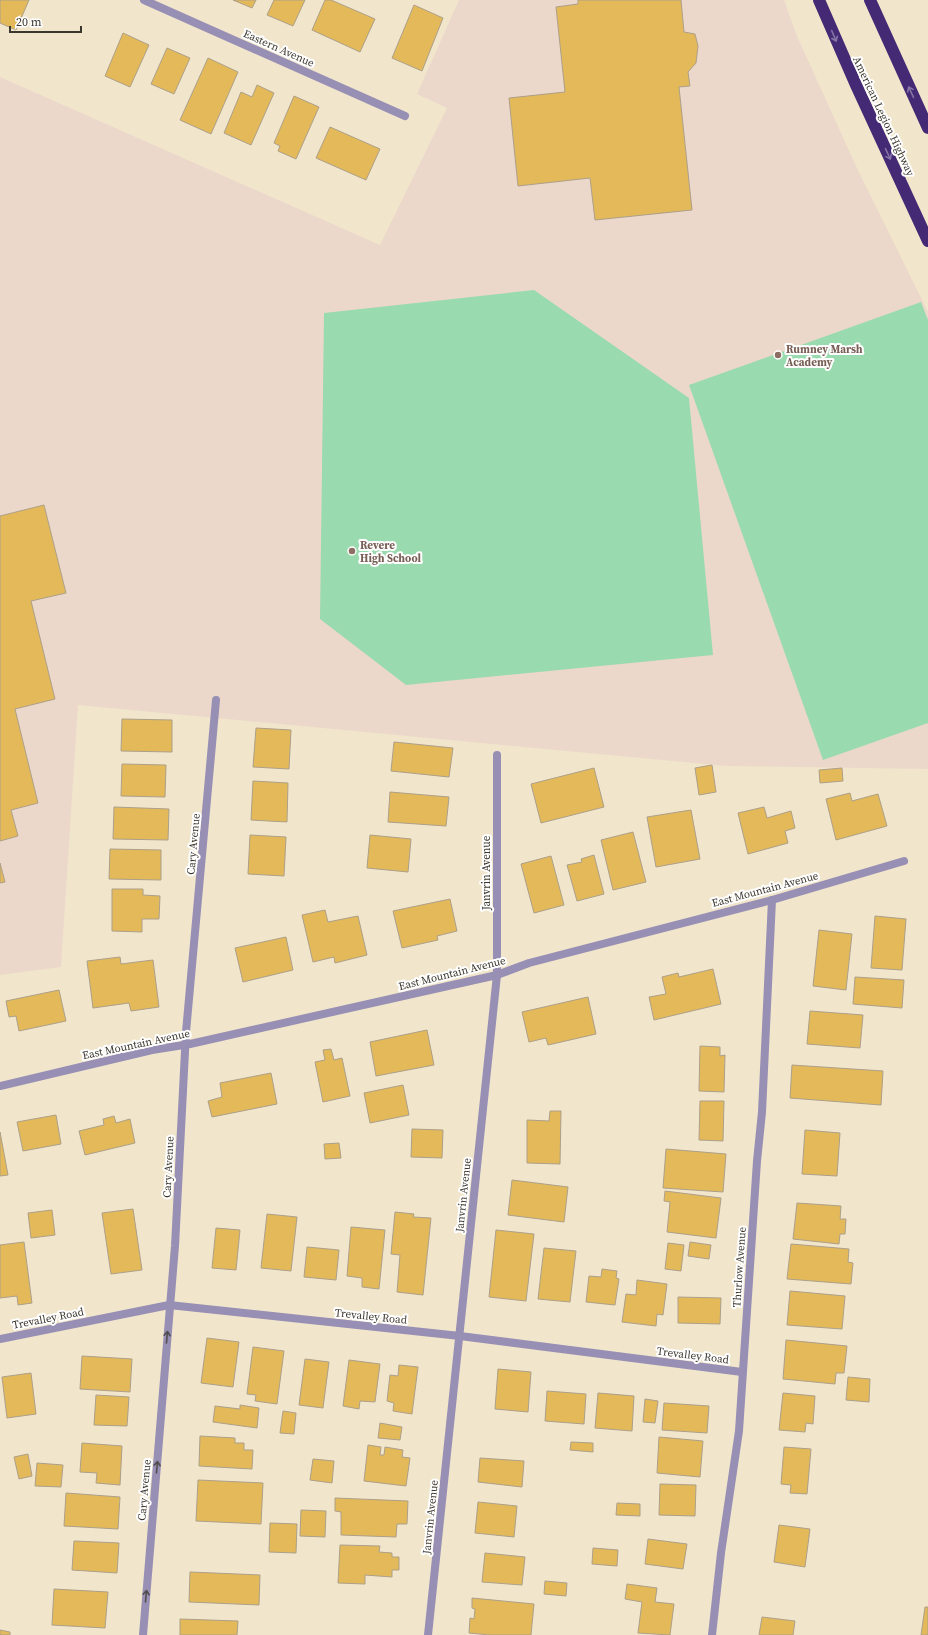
<svg xmlns="http://www.w3.org/2000/svg" width="928" height="1635" font-family="'Source Serif 4',serif">
<style>
.education{fill:#ecd8ca}
.green{fill:#9adaaf}
.building{fill:#e4b959;stroke:#aca089}
.lines{fill:none;stroke-linecap:round;stroke-linejoin:round}
.street{stroke:#978fb4;stroke-width:8}
.highway{stroke:#442975;stroke-width:12}
.oneway{stroke:#8574a5}
.oneway2{stroke:#534d4f}
.education-dot{fill:#8d6e63;stroke:#fff;stroke-width:1.5}
.labels{text-anchor:middle;stroke-width:4;stroke-linejoin:round;paint-order:stroke}
.street-label{font-size:11px;fill:#3c372d;stroke:#fff}
.education-label{font-size:11px;font-weight:bold;fill:#785e54;stroke:#fff;text-anchor:start}
</style>
<rect width="100%" height="100%" fill="#f1e5cc"/>
<polygon class="education" points="459,0 784,0 797,36 856,166 928,312 928,769 726,766 78,705 61,967 0,975 0,77 380,245 447,108 417,94"/>
<g class="green">
<polygon points="534,290 689,398 713,655 406,685 320,619 324,313"/>
<polygon points="921,302 928,320 928,723 823,760 689,385"/>
</g>
<g class="building">
<polygon points="0,0 29,0 16,30 0,23"/>
<polygon points="233,0 256,0 252,8"/>
<polygon points="274,0 305,0 293,26 267,15"/>
<polygon points="325,0 331,0 375,19 360,52 312,30"/>
<polygon points="578,0 681,0 684,32 695,34 698,46 696,63 688,72 690,86 679,87 692,210 595,220 590,178 518,186 509,98 565,92 556,7 578,4"/>
<polygon points="414,5 443,18 422,71 392,58"/>
<polygon points="123,33 149,45 130,87 105,76"/>
<polygon points="167,48 190,58 174,94 151,84"/>
<polygon points="208,58 238,72 211,134 180,120"/>
<polygon points="257,85 274,93 251,145 224,133 241,92 252,97"/>
<polygon points="294,96 319,107 296,159 278,151 280,146 274,143"/>
<polygon points="330,127 380,149 366,180 316,158"/>
<polygon points="44,505 66,593 31,601 55,699 15,709 38,803 11,810 18,836 0,841 0,516"/>
<polygon points="122,719 172,720 172,752 121,751"/>
<polygon points="256,728 291,730 289,769 253,767"/>
<polygon points="394,742 453,748 449,777 391,771"/>
<polygon points="122,764 166,765 165,797 121,796"/>
<polygon points="712,765 716,792 699,795 695,768"/>
<polygon points="594,768 604,807 541,823 531,784"/>
<polygon points="842,768 843,781 820,783 819,770"/>
<polygon points="253,781 288,783 287,822 251,820"/>
<polygon points="390,792 449,797 446,826 388,822"/>
<polygon points="850,793 852,801 878,794 887,826 836,840 826,799"/>
<polygon points="114,807 169,809 168,840 113,839"/>
<polygon points="764,807 767,818 791,811 795,828 785,831 788,843 748,854 738,813"/>
<polygon points="691,810 700,859 656,867 647,817"/>
<polygon points="633,832 646,882 613,890 601,840"/>
<polygon points="250,835 286,837 284,876 248,874"/>
<polygon points="370,835 411,839 408,872 367,868"/>
<polygon points="110,849 161,850 161,880 109,879"/>
<polygon points="594,855 604,894 577,901 567,865 582,862 581,859"/>
<polygon points="551,856 564,905 534,913 521,864"/>
<polygon points="0,863 5,882 0,883"/>
<polygon points="112,889 143,889 143,895 160,896 159,919 142,919 142,932 112,931"/>
<polygon points="450,899 457,931 437,936 438,940 402,948 393,911"/>
<polygon points="325,910 328,922 358,916 367,955 335,963 334,957 313,962 302,915"/>
<polygon points="875,916 906,919 902,970 871,968"/>
<polygon points="819,930 852,934 846,990 813,986"/>
<polygon points="286,937 293,970 243,982 235,948"/>
<polygon points="120,957 121,964 153,960 159,1007 131,1011 129,1003 93,1008 87,961"/>
<polygon points="713,969 721,1004 654,1020 649,997 666,994 662,977 678,973 679,977"/>
<polygon points="855,977 904,980 902,1008 853,1004"/>
<polygon points="59,990 66,1021 19,1031 16,1016 9,1017 6,1001"/>
<polygon points="588,997 596,1034 548,1045 546,1038 529,1042 522,1012"/>
<polygon points="810,1011 863,1015 860,1048 807,1044"/>
<polygon points="427,1030 434,1065 376,1076 370,1042"/>
<polygon points="700,1046 720,1047 720,1056 725,1055 724,1092 699,1091"/>
<polygon points="331,1049 334,1060 342,1058 350,1096 323,1102 315,1062 325,1060 323,1050"/>
<polygon points="792,1065 883,1071 881,1105 790,1098"/>
<polygon points="271,1073 277,1104 212,1117 208,1101 222,1097 220,1083"/>
<polygon points="403,1085 409,1115 370,1123 364,1093"/>
<polygon points="700,1101 724,1101 723,1141 699,1140"/>
<polygon points="550,1111 561,1111 560,1164 527,1163 527,1120 549,1121"/>
<polygon points="56,1115 61,1144 23,1151 17,1122"/>
<polygon points="114,1116 116,1123 130,1119 135,1143 85,1155 79,1131 104,1125 103,1119"/>
<polygon points="412,1129 443,1130 442,1158 411,1157"/>
<polygon points="805,1130 840,1133 837,1176 802,1174"/>
<polygon points="0,1132 8,1175 0,1176"/>
<polygon points="339,1143 341,1158 325,1159 324,1144"/>
<polygon points="666,1149 726,1154 723,1192 663,1188"/>
<polygon points="512,1180 568,1187 564,1222 508,1215"/>
<polygon points="665,1191 721,1198 716,1238 667,1232 670,1202 664,1201"/>
<polygon points="797,1203 841,1206 840,1219 846,1219 845,1234 840,1234 839,1244 793,1239"/>
<polygon points="133,1209 142,1270 111,1274 102,1213"/>
<polygon points="52,1210 55,1235 31,1238 28,1213"/>
<polygon points="395,1212 414,1214 413,1217 431,1218 423,1295 397,1292 400,1255 391,1254"/>
<polygon points="267,1214 297,1217 291,1271 261,1268"/>
<polygon points="351,1227 385,1230 379,1289 362,1287 362,1278 347,1276"/>
<polygon points="216,1228 240,1230 236,1270 212,1268"/>
<polygon points="496,1230 534,1234 526,1301 489,1297"/>
<polygon points="24,1242 32,1303 18,1305 17,1296 0,1298 0,1245"/>
<polygon points="690,1242 711,1245 709,1259 688,1256"/>
<polygon points="668,1243 684,1245 681,1271 665,1269"/>
<polygon points="791,1244 849,1249 848,1262 853,1263 851,1284 787,1279"/>
<polygon points="307,1247 339,1250 336,1280 304,1277"/>
<polygon points="544,1248 576,1251 570,1302 538,1299"/>
<polygon points="602,1269 617,1271 616,1278 619,1279 615,1305 586,1302 589,1276 601,1277"/>
<polygon points="637,1280 667,1284 663,1315 657,1314 656,1326 622,1322 626,1294 636,1295"/>
<polygon points="790,1291 845,1296 842,1329 787,1325"/>
<polygon points="678,1297 721,1298 720,1324 678,1323"/>
<polygon points="207,1338 239,1342 233,1387 201,1383"/>
<polygon points="786,1340 847,1346 844,1373 836,1373 835,1384 783,1379"/>
<polygon points="253,1347 284,1351 277,1404 255,1401 256,1395 247,1394"/>
<polygon points="82,1356 132,1359 130,1392 80,1389"/>
<polygon points="305,1359 329,1362 323,1408 299,1405"/>
<polygon points="349,1360 380,1364 375,1402 360,1401 359,1409 343,1406"/>
<polygon points="399,1365 418,1367 412,1414 393,1411 394,1403 387,1401 390,1375 398,1376"/>
<polygon points="498,1369 531,1372 528,1412 495,1409"/>
<polygon points="31,1373 36,1414 7,1418 2,1377"/>
<polygon points="848,1377 870,1379 869,1402 846,1400"/>
<polygon points="547,1391 586,1394 584,1424 545,1421"/>
<polygon points="598,1393 634,1396 632,1431 595,1428"/>
<polygon points="783,1393 815,1396 813,1424 806,1423 805,1432 779,1430"/>
<polygon points="96,1395 129,1397 127,1426 94,1425"/>
<polygon points="645,1399 658,1401 655,1423 643,1422"/>
<polygon points="664,1403 709,1406 707,1433 662,1430"/>
<polygon points="240,1405 259,1408 257,1428 213,1422 215,1406 240,1409"/>
<polygon points="283,1411 296,1413 294,1434 280,1433"/>
<polygon points="380,1423 402,1427 400,1440 378,1438"/>
<polygon points="200,1436 235,1438 235,1443 244,1443 244,1450 253,1450 252,1469 199,1466"/>
<polygon points="659,1437 703,1441 700,1477 657,1473"/>
<polygon points="571,1442 593,1443 593,1452 570,1450"/>
<polygon points="82,1443 122,1446 120,1485 96,1483 97,1473 80,1472"/>
<polygon points="368,1445 381,1447 380,1455 384,1455 385,1447 403,1450 402,1457 410,1458 406,1486 364,1481"/>
<polygon points="784,1447 811,1449 807,1494 790,1493 791,1485 781,1484"/>
<polygon points="28,1454 32,1476 19,1479 14,1457"/>
<polygon points="480,1458 524,1461 522,1487 478,1482"/>
<polygon points="313,1459 334,1461 332,1483 310,1480"/>
<polygon points="37,1463 63,1465 61,1487 35,1486"/>
<polygon points="198,1480 263,1483 261,1524 196,1521"/>
<polygon points="660,1484 696,1485 695,1516 659,1515"/>
<polygon points="66,1493 120,1497 118,1529 64,1526"/>
<polygon points="335,1498 408,1501 407,1524 397,1524 396,1537 341,1535 341,1512 335,1511"/>
<polygon points="478,1502 517,1506 514,1537 475,1533"/>
<polygon points="617,1503 640,1504 640,1516 616,1515"/>
<polygon points="301,1510 326,1511 325,1537 300,1536"/>
<polygon points="270,1523 297,1524 296,1553 269,1552"/>
<polygon points="779,1525 810,1529 805,1567 774,1562"/>
<polygon points="648,1539 687,1544 683,1569 645,1564"/>
<polygon points="74,1541 119,1543 117,1573 72,1570"/>
<polygon points="340,1545 380,1546 379,1552 392,1553 392,1557 399,1557 399,1570 392,1570 392,1577 365,1575 365,1584 338,1583"/>
<polygon points="593,1548 618,1550 617,1566 592,1564"/>
<polygon points="485,1553 525,1557 522,1585 482,1582"/>
<polygon points="190,1572 260,1575 259,1605 189,1602"/>
<polygon points="545,1581 567,1583 566,1596 544,1594"/>
<polygon points="627,1584 657,1588 655,1602 674,1604 670,1635 638,1633 642,1602 625,1599"/>
<polygon points="54,1589 108,1592 105,1628 52,1625"/>
<polygon points="472,1598 534,1604 531,1635 490,1635 469,1633 470,1618 474,1619 475,1609 472,1608"/>
<polygon points="925,1607 928,1607 928,1635 921,1635"/>
<polygon points="762,1617 795,1621 793,1635 759,1635"/>
<polygon points="180,1619 238,1621 237,1635 180,1635"/>
<polygon points="0,1630 10,1632 10,1635 0,1635"/>
</g>
<g class="lines">
<g class="street">
<polyline points="144,0 405,116"/>
<polyline points="0,1086 152,1050 190,1044 497,975 529,963 772,900 904,861"/>
<polyline points="0,1339 169,1305 460,1336 742,1372"/>
<polyline points="143,1635 175,1246 186,1032 216,700"/>
<polyline points="428,1635 497,975 497,755"/>
<polyline points="712,1635 721,1553 739,1431 757,1161 762,1112 772,900"/>
</g>
<g class="highway">
<polyline points="819,0 856,85 928,241"/>
<polyline points="870,0 928,128"/>
</g>
</g>
<defs><path id="oneway-shaft" d="M-6 0H5M1.5-3L5.5 0L1.5 3" fill="none" stroke-width="1.6" stroke-linecap="round" stroke-linejoin="round"/></defs>
<g class="oneway">
<use href="#oneway-shaft" transform="translate(834 36) rotate(67)"/>
<use href="#oneway-shaft" transform="translate(911 92) rotate(-115)"/>
<use href="#oneway-shaft" transform="translate(888 154) rotate(65)"/>
</g>
<g class="oneway2">
<use href="#oneway-shaft" transform="translate(167 1337) rotate(-85)"/>
<use href="#oneway-shaft" transform="translate(157 1467) rotate(-85)"/>
<use href="#oneway-shaft" transform="translate(146 1596) rotate(-85)"/>
</g>
<g class="education-dot">
<circle cx="778" cy="355" r="4"/>
<circle cx="352" cy="551" r="4"/>
</g>
<g class="labels">
<g class="street-label">
<text transform="translate(279 48) rotate(24)" y="4">Eastern Avenue</text>
<text transform="translate(884 116) rotate(65)" y="4">American Legion Highway</text>
<text transform="translate(193 844) rotate(-85)" y="4">Cary Avenue</text>
<text transform="translate(486 873) rotate(-90)" y="4">Janvrin Avenue</text>
<text transform="translate(765 889) rotate(-15)" y="4">East Mountain Avenue</text>
<text transform="translate(452 973) rotate(-14)" y="4">East Mountain Avenue</text>
<text transform="translate(136 1044) rotate(-12)" y="4">East Mountain Avenue</text>
<text transform="translate(168 1167) rotate(-87)" y="4">Cary Avenue</text>
<text transform="translate(463 1195) rotate(-84)" y="4">Janvrin Avenue</text>
<text transform="translate(739 1267) rotate(-86)" y="4">Thurlow Avenue</text>
<text transform="translate(371 1316) rotate(6)" y="4">Trevalley Road</text>
<text transform="translate(48 1318) rotate(-11)" y="4">Trevalley Road</text>
<text transform="translate(693 1355) rotate(7)" y="4">Trevalley Road</text>
<text transform="translate(144 1490) rotate(-85)" y="4">Cary Avenue</text>
<text transform="translate(430 1517) rotate(-84)" y="4">Janvrin Avenue</text>
</g>
<g class="education-label">
<text x="786" y="353">Rumney Marsh<tspan x="786" dy="13">Academy</tspan></text>
<text x="360" y="549">Revere<tspan x="360" dy="13">High School</tspan></text>
</g>
</g>
<path d="M10 26v6h71v-6" fill="none" stroke="#3c372d" stroke-width="2"/>
<text x="16" y="26" font-size="12" fill="#3c372d" stroke="#ffffff" stroke-width="3" paint-order="stroke">20 m</text>
</svg>
